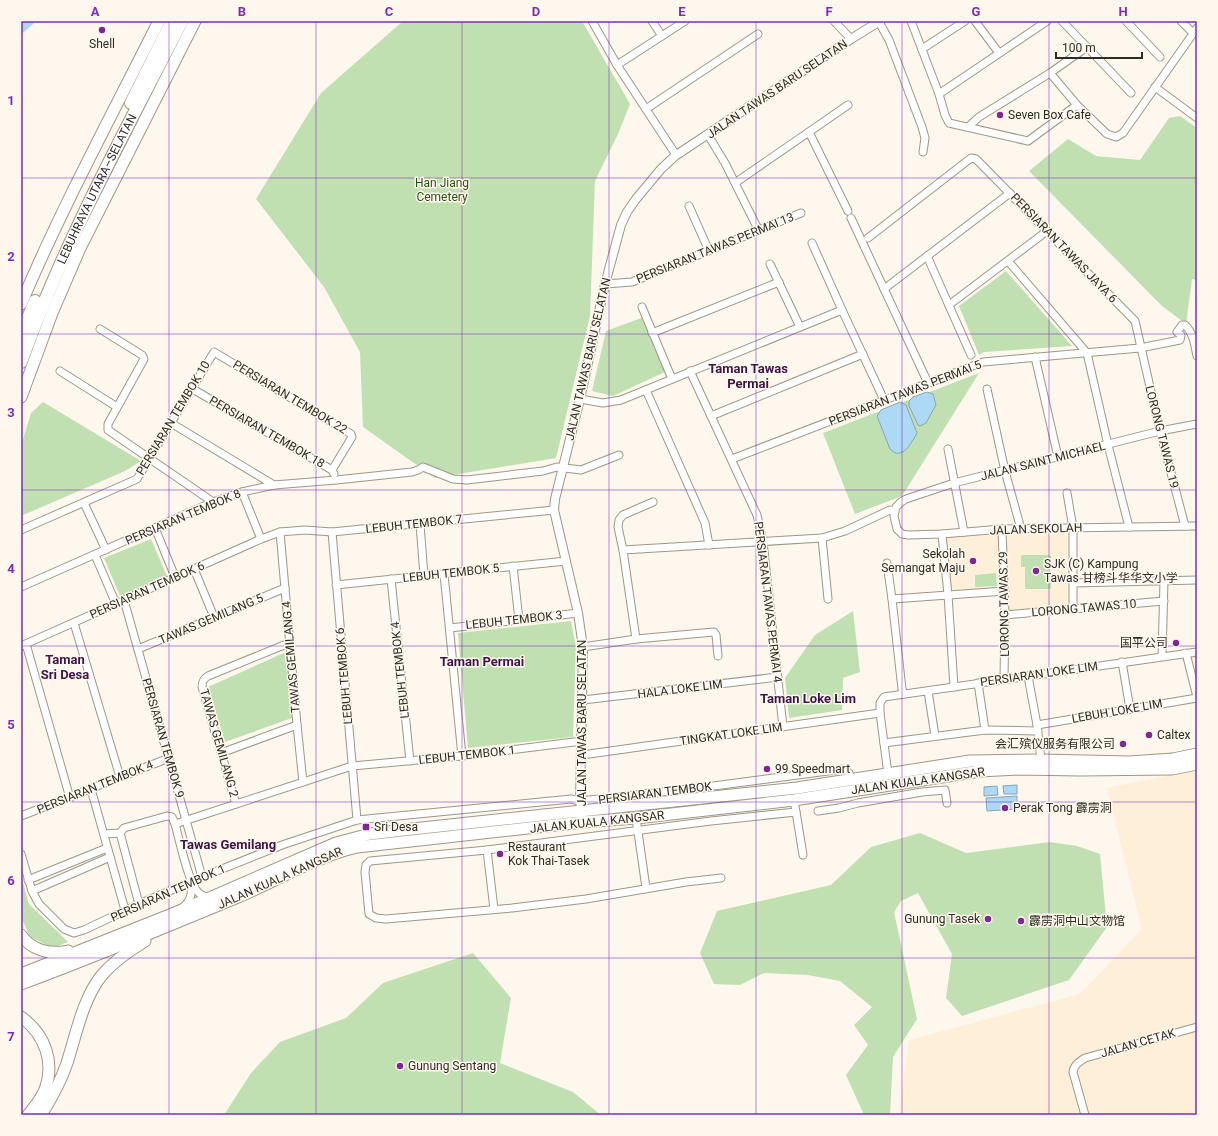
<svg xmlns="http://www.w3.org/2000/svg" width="1218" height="1136" font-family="Roboto,'Noto Sans SC',sans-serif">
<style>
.built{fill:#fdefd8}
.green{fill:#c1e0b2}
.water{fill:#add9f5;stroke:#87a4b6}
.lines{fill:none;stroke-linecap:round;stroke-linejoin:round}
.river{stroke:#add9f5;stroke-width:10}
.minor-casing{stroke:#9f9687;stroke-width:9}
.tertiary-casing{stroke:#9f9687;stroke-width:10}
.primary-casing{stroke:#9f9687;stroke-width:13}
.trunk-casing{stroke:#9f9687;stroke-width:13}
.motorway-casing{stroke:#9f9687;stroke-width:14}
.minor{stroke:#fff;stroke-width:7}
.tertiary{stroke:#fff;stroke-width:8}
.primary{stroke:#fff;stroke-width:11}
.trunk{stroke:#fff;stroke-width:11}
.motorway{stroke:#fff;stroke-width:12}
.grid{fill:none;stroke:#7b2cbf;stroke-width:1;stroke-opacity:0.55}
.poi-dot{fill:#802794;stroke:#fdf7ed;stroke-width:1.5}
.labels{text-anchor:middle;stroke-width:3;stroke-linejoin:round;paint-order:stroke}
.poi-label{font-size:12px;fill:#2e2a24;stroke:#fdf7ed;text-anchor:start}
.street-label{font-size:12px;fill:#2e2a24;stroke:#fdf7ed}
.park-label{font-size:12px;fill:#2b520f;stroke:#fdf7ed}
.neighbourhood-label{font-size:13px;font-weight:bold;fill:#3e1347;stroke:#fdf7ed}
.neatline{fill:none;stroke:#7b2cbf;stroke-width:1.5}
.grid-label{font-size:13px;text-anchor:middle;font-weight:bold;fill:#7b2cbf}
</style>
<rect width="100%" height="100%" fill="#fdf7ed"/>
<g class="built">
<polygon points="1067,533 1067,607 1007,613 1005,535"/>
<polygon points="998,535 999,587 950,592 946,536"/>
<polygon points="1197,770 1197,1115 899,1115 909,1040 1080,994 1142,929 1107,788"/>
</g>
<g class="green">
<polygon points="403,21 582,21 630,104 618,134 595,181 590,316 556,458 435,478 363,427 360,352 324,287 256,199 321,93"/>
<polygon points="1180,116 1197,128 1197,280 1192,279 1186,324 1162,306 1029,171 1068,139 1096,156 1140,160 1169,118"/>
<polygon points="1006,271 1072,346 984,352 979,355 959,306"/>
<polygon points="644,317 665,372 613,396 592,391 606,331"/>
<polygon points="979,373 902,496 855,514 823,433"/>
<polygon points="43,402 141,461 125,471 21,516 21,446 31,413"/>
<polygon points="151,539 167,576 121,598 104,558"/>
<polygon points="1021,555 1051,555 1051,566 1048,566 1048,579 1051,579 1051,589 1025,589 1025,567 1021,567"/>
<polygon points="996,573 997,586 975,587 975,575"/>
<polygon points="853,611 860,672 843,678 842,710 789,718 785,678 815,635"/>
<polygon points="571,621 576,647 573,737 468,748 458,633"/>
<polygon points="286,652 292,718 225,742 208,687"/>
<polygon points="920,833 966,853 1050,842 1077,846 1100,854 1107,927 1069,980 962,1016 946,998 952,954 918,893 901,901 894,912 917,1019 893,1057 890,1115 864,1115 846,1075 868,1045 854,1025 872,1007 840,981 808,975 764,973 740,985 714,984 700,953 717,911 831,885 871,847"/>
<polygon points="21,876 29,904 68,942 53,948 30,937 21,917"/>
<polygon points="473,953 511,998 500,1063 573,1092 601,1115 224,1115 251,1073 280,1042 346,1018 383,983"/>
</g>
<g class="water">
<polygon points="927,392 933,394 936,405 926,423 920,426 918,425 909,406 909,401 913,397"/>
<path d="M900,402L906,405L917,433C912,442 902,462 890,449L877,416L881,410Z"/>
<polygon points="1017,785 1017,794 1004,794 1003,786"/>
<polygon points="997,786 998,795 984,796 984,787"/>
<polygon points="1017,796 1017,809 987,811 986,798"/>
</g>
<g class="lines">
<polyline class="river" points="21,28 29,21"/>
<g class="minor-casing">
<g id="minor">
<polyline points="592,21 617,65 676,155"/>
<polyline points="652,21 662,36"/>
<polyline points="834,21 851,39"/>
<polyline points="911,21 939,94 945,115 949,123 1028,141 1077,105"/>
<polyline points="975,21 999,53"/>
<polyline points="1062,21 1131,93"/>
<polyline points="1126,21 1160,57"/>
<polyline points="1181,21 1193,33"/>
<polyline points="879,22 889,40 922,127 925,138 923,152"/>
<polyline points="922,49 965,21"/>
<polyline points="617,65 685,21"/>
<polyline points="1050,73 1077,105 1107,134 1116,137 1123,133 1197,28"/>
<polyline points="1155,87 1197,118"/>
<polyline points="939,94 1047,21"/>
<polyline points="646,109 758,34"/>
<polyline points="968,127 979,117 1050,73 1087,47"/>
<polyline points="809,132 848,211"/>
<polyline points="708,135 725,163 759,231"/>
<polyline points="735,183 848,105"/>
<polyline points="689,206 709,251"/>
<polyline points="851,218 928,383"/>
<polyline points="868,238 971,158 976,159 1135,321 1160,431 1185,526"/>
<polyline points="812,243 842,310 884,400"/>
<polyline points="927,256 971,355"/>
<polyline points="1008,261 1087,353 1108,445 1129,527"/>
<polyline points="770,264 800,327"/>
<polyline points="605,284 632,282 801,213"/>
<polyline points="884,289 1010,193"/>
<polyline points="949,305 1047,231"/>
<polyline points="642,307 672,379"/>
<polyline points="100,329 142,355 144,359 108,424 108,430 213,502"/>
<polyline points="652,333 779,282"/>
<polyline points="1035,357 1058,457"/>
<polyline points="60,371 117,407"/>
<polyline points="690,371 757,515 763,542 783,727"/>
<polyline points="191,388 332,470 334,474"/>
<polyline points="987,389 1005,471 1021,529"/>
<polyline points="646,390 705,523 709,545"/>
<polyline points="580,399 603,403 621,400 842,310"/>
<polyline points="711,416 863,354"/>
<polyline points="171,423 274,485"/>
<polyline points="1197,424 1160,431 954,483 906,499 901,502 896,507 894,516 897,529 902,534 908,535 942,534 1002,529 1197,526"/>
<polyline points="948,449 964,532"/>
<path d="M732,459L983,362L1140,348L1180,340L1181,335L1177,332L1182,325H1185C1193,332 1195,346 1197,356"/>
<polyline points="242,492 261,539"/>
<polyline points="1067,493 1073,528 1073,608"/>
<polyline points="84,503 106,550"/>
<polyline points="420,524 424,576"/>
<polyline points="155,528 175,577"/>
<polyline points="1002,529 1005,615 1004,679"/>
<polyline points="21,530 137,479 214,352 351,434 352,437 332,470"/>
<polyline points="280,532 297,725 303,782"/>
<polyline points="332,532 357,820"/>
<polyline points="942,534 948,595 954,687"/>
<polyline points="822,538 828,599"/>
<polyline points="623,550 822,538 845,531 890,510 894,511"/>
<polyline points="95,555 116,604"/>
<polyline points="887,563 892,599"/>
<polyline points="513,566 519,620"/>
<polyline points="194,569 214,617"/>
<polyline points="444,574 462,756"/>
<polyline points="391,579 410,761"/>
<polyline points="1073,583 1197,580"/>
<polyline points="336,585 566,561"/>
<polyline points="21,587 213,502 242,492 274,485 336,480 412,472 418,470 423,467 453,479 467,480 543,471 557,467 581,470 619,455"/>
<polyline points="124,600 202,877"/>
<polyline points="1005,615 1164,601"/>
<polyline points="74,623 120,777"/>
<polyline points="450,628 578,613"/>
<polyline points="636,639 623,550 618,527 619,520 623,515 653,502"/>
<polyline points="26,644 70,798"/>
<polyline points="21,646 261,539 280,532 305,530 332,532 554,510"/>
<polyline points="583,647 636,639 714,632 716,635 718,656"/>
<polyline points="138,649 285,588"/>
<polyline points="1186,653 1197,697"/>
<polyline points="1162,656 1164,581"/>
<polyline points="1122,662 1130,709"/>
<polyline points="1028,676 1037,725 1041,760"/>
<polyline points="978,683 985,730"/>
<polyline points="928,691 935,736"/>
<polyline points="904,694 902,689 892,599 1005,591"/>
<polyline points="583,700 778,677"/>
<polyline points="1037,725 1197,698"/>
<polyline points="884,743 985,730 1038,731"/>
<polyline points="221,753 297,725"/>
<polyline points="582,755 880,713"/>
<polyline points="888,774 880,713 880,703 884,697 1197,652"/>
<polyline points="91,789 125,910"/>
<path d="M236,804L202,687C202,682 203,679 208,676L289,643"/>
<polyline points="818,811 839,808 858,803 922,792 945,790 947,803"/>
<polyline points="796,812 803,855"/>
<polyline points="21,816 169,758"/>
<polyline points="636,818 646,888"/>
<polyline points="104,834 120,833"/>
<polyline points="487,850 494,909"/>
<polyline points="21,854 32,891 39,904 64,929 74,933 84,930 139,904 202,877 282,845 357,820 571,799 580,801 698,788 843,769 849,773 850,780"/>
<polyline points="721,878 686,882 586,899 512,908 386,919 376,918 369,914 365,872 366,865 370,861 487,850 711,821 796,812 794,800"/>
<polyline points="28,880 107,848"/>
<polyline points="32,891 110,857"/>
<path d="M211,897C207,897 202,896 199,893C189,886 179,838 175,824L352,766L462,756L582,741"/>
<polyline points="139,904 120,833 124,828 167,816 172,817 175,824"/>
<path d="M182,908C191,901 192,894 191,884"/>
<path d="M1085,1115L1073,1072C1074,1065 1079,1062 1085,1058L1197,1027"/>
</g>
</g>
<g class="tertiary-casing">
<polyline id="tertiary" points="582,815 580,801 583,647 578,613 554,510 555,499 580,399 605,284 621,225 627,212 636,199 661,169 675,156 851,39 880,21"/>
</g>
<g class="primary-casing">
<g id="primary">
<path d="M21,304C62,207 112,115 159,21"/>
<polyline points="21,397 52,313 80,248 195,21"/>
</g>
</g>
<g class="trunk-casing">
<g id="trunk">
<path d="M21,935C31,950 50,955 68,951"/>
<polyline points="21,974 177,912 336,843 370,834 403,830 797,788 970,761 1041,760 1129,762 1173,759 1197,754"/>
<path d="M21,984C94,957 166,927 238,897C278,880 315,857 357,847L583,822L636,818L794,800L980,771L1020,769L1080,770L1172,769L1197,764"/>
<path d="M21,1017C45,1034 56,1063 44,1092C40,1100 34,1108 28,1115"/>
<path d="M41,1115C51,1099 61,1081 67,1063C76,1035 83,998 102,975C114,961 130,950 145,941"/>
</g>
</g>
<g class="motorway-casing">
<g id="motorway">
<polyline points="131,103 172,21"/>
<polyline points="21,335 35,301"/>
<path id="s1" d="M21,362C64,243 124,133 182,21"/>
</g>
</g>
<use href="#minor" class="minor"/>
<use href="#tertiary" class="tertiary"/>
<use href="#primary" class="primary"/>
<use href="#trunk" class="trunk"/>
<use href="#motorway" class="motorway"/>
</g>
<path class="grid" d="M169,21V1115M316,21V1115M462,21V1115M609,21V1115M756,21V1115M902,21V1115M1049,21V1115M21,178H1197M21,334H1197M21,490H1197M21,646H1197M21,802H1197M21,958H1197"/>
<g class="poi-dot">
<circle cx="102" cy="30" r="4"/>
<circle cx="1000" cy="115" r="4"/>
<circle cx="973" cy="561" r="4"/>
<circle cx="1036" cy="571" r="4"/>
<circle cx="1176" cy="643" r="4"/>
<circle cx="1149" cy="735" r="4"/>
<circle cx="1123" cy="744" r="4"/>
<circle cx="767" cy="769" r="4"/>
<circle cx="1005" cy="808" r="4"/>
<rect x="362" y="823" width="8" height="8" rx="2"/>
<circle cx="500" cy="854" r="4"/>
<circle cx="988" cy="919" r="4"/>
<circle cx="1021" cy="921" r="4"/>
<circle cx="400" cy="1066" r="4"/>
</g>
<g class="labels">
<g class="poi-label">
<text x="102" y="48" text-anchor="middle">Shell</text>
<text x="1008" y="119">Seven Box Cafe</text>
<text x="965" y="558" text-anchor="end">Sekolah<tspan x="965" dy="14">Semangat Maju</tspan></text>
<text x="1044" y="568">SJK (C) Kampung<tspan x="1044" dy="14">Tawas 甘榜斗华华文小学</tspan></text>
<text x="1168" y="647" text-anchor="end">国平公司</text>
<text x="1157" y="739">Caltex</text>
<text x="1115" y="748" text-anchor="end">会汇殡仪服务有限公司</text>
<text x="775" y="773">99 Speedmart</text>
<text x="1013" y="812">Perak Tong 霹雳洞</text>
<text x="374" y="831">Sri Desa</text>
<text x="508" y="851">Restaurant<tspan x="508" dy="14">Kok Thai-Tasek</tspan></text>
<text x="980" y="923" text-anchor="end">Gunung Tasek</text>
<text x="1029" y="925">霹雳洞中山文物馆</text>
<text x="408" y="1070">Gunung Sentang</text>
</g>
<g class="street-label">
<text transform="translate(777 89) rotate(-34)" y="4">JALAN TAWAS BARU SELATAN</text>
<text dy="4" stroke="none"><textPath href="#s1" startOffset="189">LEBUHRAYA UTARA–SELATAN</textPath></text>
<text transform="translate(715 248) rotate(-22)" y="4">PERSIARAN TAWAS PERMAI 13</text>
<text transform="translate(1064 248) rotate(46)" y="4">PERSIARAN TAWAS JAYA 6</text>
<text transform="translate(588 359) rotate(-77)" y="4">JALAN TAWAS BARU SELATAN</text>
<text transform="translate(905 393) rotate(-21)" y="4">PERSIARAN TAWAS PERMAI 5</text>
<text transform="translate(290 397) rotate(31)" y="4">PERSIARAN TEMBOK 22</text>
<text transform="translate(173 418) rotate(-59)" y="4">PERSIARAN TEMBOK 10</text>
<text transform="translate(267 432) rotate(30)" y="4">PERSIARAN TEMBOK 18</text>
<text transform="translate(1162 437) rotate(76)" y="4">LORONG TAWAS 19</text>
<text transform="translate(1043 461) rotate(-14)" y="4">JALAN SAINT MICHAEL</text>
<text transform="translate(183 517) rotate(-23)" y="4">PERSIARAN TEMBOK 8</text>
<text transform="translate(414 524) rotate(-6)" y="4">LEBUH TEMBOK 7</text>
<text transform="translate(1036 529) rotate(-2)" y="4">JALAN SEKOLAH</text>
<text transform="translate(451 573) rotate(-6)" y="4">LEBUH TEMBOK 5</text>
<text transform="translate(147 590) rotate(-24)" y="4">PERSIARAN TEMBOK 6</text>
<text transform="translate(768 602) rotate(83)" y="4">PERSIARAN TAWAS PERMAI 4</text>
<text transform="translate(1004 604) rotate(-91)" y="4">LORONG TAWAS 29</text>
<text transform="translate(1084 608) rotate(-5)" y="4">LORONG TAWAS 10</text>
<text transform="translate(211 619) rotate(-23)" y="4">TAWAS GEMILANG 5</text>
<text transform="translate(514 620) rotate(-6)" y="4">LEBUH TEMBOK 3</text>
<text transform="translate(291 657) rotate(-95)" y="4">TAWAS GEMILANG 4</text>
<text transform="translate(400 670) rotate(-96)" y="4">LEBUH TEMBOK 4</text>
<text transform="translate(1039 674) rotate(-8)" y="4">PERSIARAN LOKE LIM</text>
<text transform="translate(344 676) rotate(-95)" y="4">LEBUH TEMBOK 6</text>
<text transform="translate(680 689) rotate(-7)" y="4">HALA LOKE LIM</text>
<text transform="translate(1117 711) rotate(-10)" y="4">LEBUH LOKE LIM</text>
<text transform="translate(582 723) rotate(-90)" y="4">JALAN TAWAS BARU SELATAN</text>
<text transform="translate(731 734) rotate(-8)" y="4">TINGKAT LOKE LIM</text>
<text transform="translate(163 738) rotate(74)" y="4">PERSIARAN TEMBOK 9</text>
<text transform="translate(219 743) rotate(74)" y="4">TAWAS GEMILANG 2</text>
<text transform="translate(467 755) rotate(-6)" y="4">LEBUH TEMBOK 1</text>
<text transform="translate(918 781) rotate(-8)" y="4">JALAN KUALA KANGSAR</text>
<text transform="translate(95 787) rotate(-22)" y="4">PERSIARAN TEMBOK 4</text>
<text transform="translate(655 793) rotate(-7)" y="4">PERSIARAN TEMBOK</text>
<text transform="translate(597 822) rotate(-6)" y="4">JALAN KUALA KANGSAR</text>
<text transform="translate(280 878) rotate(-24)" y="4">JALAN KUALA KANGSAR</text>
<text transform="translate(168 893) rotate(-24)" y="4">PERSIARAN TEMBOK 1</text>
<text transform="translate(1138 1043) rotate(-16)" y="4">JALAN CETAK</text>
</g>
<g class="park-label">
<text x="442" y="187">Han Jiang<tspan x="442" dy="14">Cemetery</tspan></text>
</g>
<g class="neighbourhood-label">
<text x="748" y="373">Taman Tawas<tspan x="748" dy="15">Permai</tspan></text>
<text x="65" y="664">Taman<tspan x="65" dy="15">Sri Desa</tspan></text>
<text x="482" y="666">Taman Permai</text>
<text x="808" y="703">Taman Loke Lim</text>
<text x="228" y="849">Tawas Gemilang</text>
</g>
</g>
<rect width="1218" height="1136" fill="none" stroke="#fdf7ed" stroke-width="44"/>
<path d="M1056 52v6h86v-6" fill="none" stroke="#2e2a24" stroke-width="2"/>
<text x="1062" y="52" font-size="12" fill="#2e2a24" stroke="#fdf7ed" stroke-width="3" paint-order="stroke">100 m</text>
<rect x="22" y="22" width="1174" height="1092" class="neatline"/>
<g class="grid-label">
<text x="95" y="16">A</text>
<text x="242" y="16">B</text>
<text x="389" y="16">C</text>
<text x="536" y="16">D</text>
<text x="682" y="16">E</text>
<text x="829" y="16">F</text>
<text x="976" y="16">G</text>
<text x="1123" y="16">H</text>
<text x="11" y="105">1</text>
<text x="11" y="261">2</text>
<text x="11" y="417">3</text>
<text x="11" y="573">4</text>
<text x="11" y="729">5</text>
<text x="11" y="885">6</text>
<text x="11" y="1041">7</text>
</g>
</svg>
